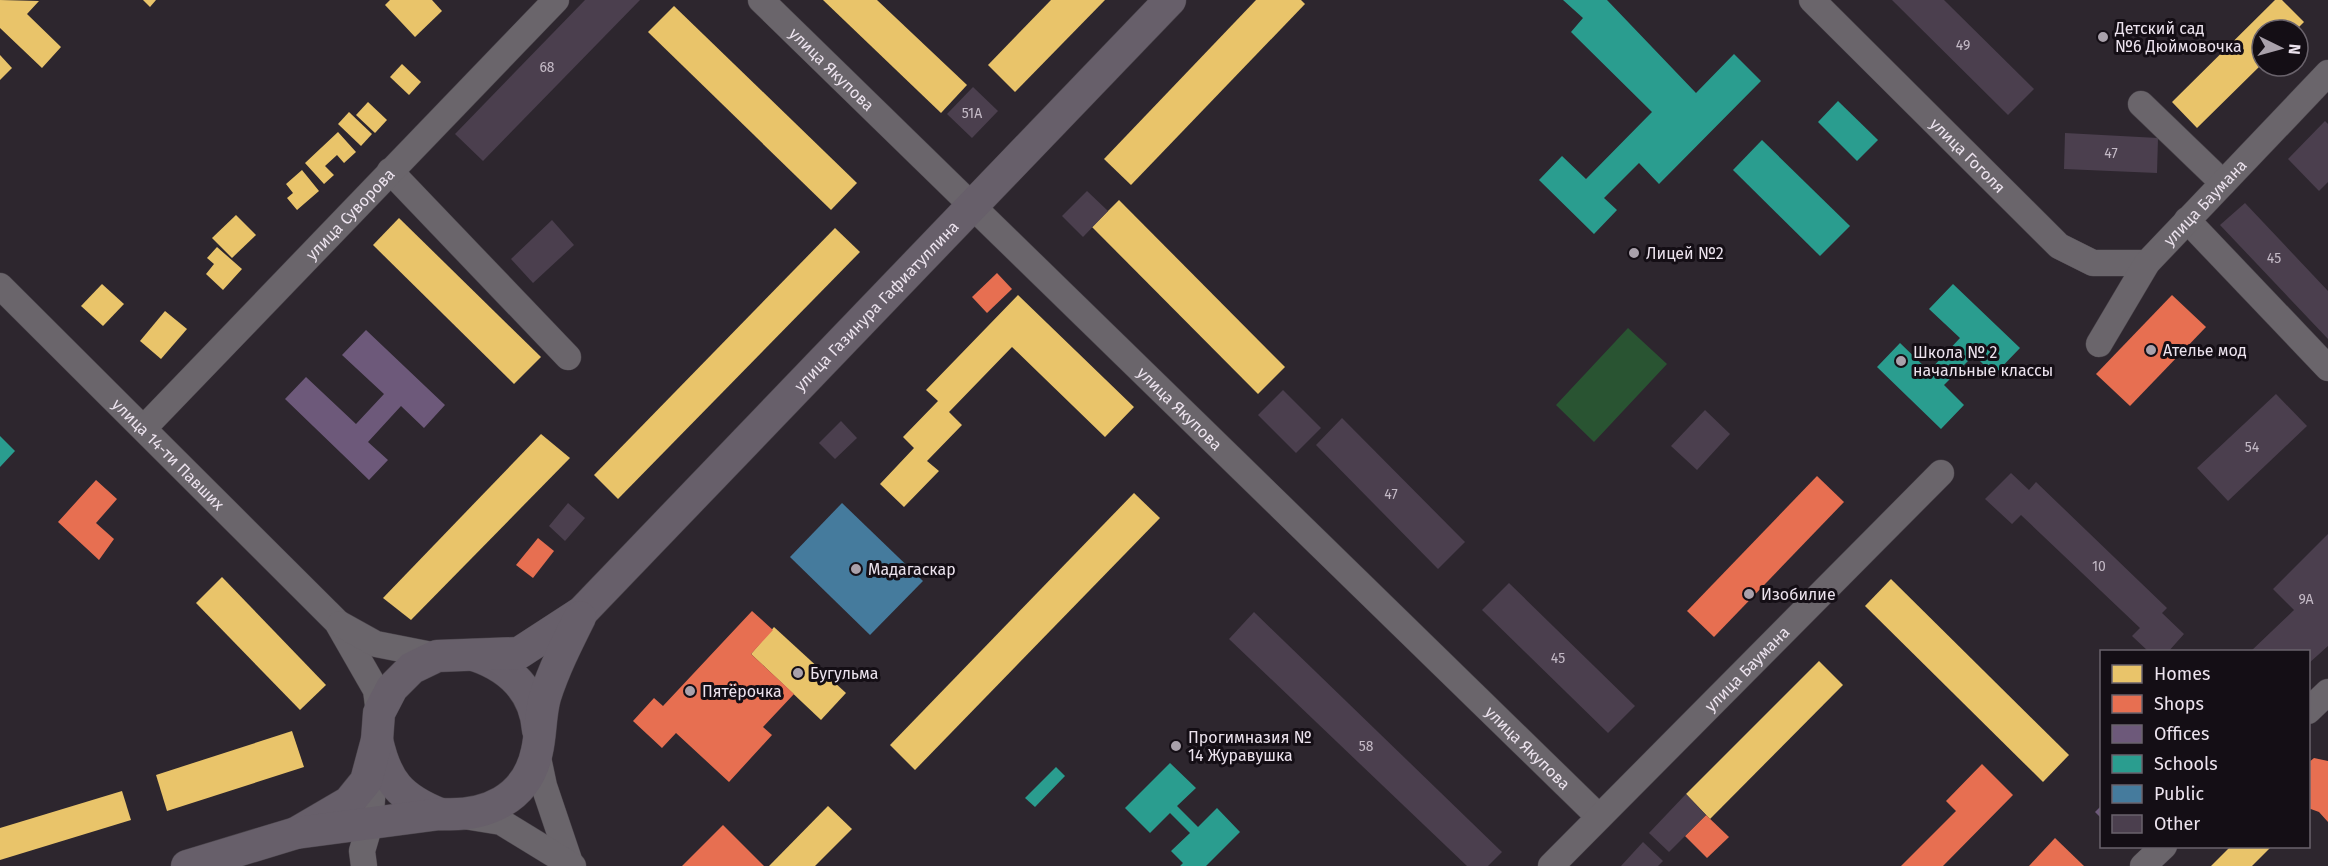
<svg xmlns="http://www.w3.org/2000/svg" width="2328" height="866" font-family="'Fira Sans',sans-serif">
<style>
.green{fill:#295432}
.homes{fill:#e9c46a}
.shops{fill:#e76f51}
.offices{fill:#6d597a}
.schools{fill:#2a9d8f}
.public{fill:#457b9d}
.building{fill:#4b3f4e}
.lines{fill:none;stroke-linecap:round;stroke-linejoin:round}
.minor-casing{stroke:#484249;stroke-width:27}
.major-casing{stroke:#484249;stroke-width:33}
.minor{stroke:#6a656b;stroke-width:26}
.major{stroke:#675f6a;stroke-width:32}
.poi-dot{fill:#a9a1ab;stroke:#140e15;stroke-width:2}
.labels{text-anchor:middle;stroke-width:6;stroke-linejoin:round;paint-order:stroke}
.number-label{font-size:14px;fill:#c4bac6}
.poi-label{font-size:16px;fill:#ece3ee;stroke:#140e15;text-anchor:start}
.street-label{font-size:16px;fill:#ece3ee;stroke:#140e15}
</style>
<rect width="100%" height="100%" fill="#2d262e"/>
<polygon class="green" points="1628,328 1667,364 1594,442 1556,405"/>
<g class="homes">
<polygon points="0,0 39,1 27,14 61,47 42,68 0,28"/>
<polygon points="143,0 156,0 150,7"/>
<polygon points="390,0 432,0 442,11 415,37 385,5"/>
<polygon points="823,0 877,0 967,85 941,113"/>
<polygon points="1051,0 1105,0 1015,92 988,65"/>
<polygon points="1256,0 1301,0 1305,4 1131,185 1104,159"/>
<polygon points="2275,0 2282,0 2304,22 2296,30 2262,30 2262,64 2197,128 2172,102"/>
<polygon points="674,6 857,183 831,210 648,32"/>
<polygon points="0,55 12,68 0,80"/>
<polygon points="402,64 421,82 409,95 390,77"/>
<polygon points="368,102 387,120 375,133 356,115"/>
<polygon points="349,112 372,134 361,146 338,124"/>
<polygon points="338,132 356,152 344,163 337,155 325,166 334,175 324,184 305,163"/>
<polygon points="302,170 319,191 297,210 287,198 293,193 286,184"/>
<polygon points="1119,200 1285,367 1258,394 1092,227"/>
<polygon points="236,215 256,235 232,258 212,238"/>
<polygon points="399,218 541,357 514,384 373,245"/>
<polygon points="835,228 860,252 618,499 594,475"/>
<polygon points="217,247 242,269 223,290 206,274 214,264 207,258"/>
<polygon points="102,284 124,304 103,326 81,306"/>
<polygon points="1018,295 1134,407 1105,437 1012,347 949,412 962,425 927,461 939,471 904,507 880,484 914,448 903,437 938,401 926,390"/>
<polygon points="165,311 187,329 161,359 140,341"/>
<polygon points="541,434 570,458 411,620 383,598"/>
<polygon points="1134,493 1160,518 915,770 890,745"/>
<polygon points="222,577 326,685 300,710 196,603"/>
<polygon points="1891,579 2069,755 2043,782 1865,606"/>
<polygon points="774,627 846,693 821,720 751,654"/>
<polygon points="1819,661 1843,685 1710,819 1686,794"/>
<polygon points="292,731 304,767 167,811 156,775"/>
<polygon points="122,791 131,820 0,860 0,828"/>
<polygon points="828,806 852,829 815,866 769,866"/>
<polygon points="2231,846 2272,846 2252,866 2211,866"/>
</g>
<g class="shops">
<polygon points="997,273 1012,289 987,313 972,297"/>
<polygon points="2172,295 2206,327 2130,406 2096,374"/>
<polygon points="1817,476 1844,502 1714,637 1687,611"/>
<polygon points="96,480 117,499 96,523 114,539 99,560 58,522"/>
<polygon points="538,538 554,551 533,578 516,565"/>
<polygon points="752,611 773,630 751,654 794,694 763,727 772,735 729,782 676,733 662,748 633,721 654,698 663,706"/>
<polygon points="2314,758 2328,761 2328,822 2319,812 2308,808 2308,763"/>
<polygon points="1982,764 2013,795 1943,866 1901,866 1956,811 1946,801"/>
<polygon points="1706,815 1729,837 1707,858 1685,836"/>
<polygon points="723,825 764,866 682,866"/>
<polygon points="2055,838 2084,866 2029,866"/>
</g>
<g class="offices">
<polygon points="366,330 445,405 424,428 401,406 368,442 388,460 369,480 285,399 306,377 356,424 384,394 342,355"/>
<polygon points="2102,805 2102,819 2095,812"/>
</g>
<g class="schools">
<polygon points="1563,0 1607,0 1696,93 1734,54 1761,81 1659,184 1639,163 1604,198 1617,210 1594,234 1539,180 1562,156 1586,179 1652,112 1571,32 1583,18"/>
<polygon points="1838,101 1878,140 1857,161 1818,122"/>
<polygon points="1762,140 1850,226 1820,256 1733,170"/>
<polygon points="1953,284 2020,348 1994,375 1974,355 1944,385 1964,405 1941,429 1877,367 1900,343 1929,371 1960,338 1929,309"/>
<polygon points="0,436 15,451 0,467"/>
<polygon points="1170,763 1196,788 1177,806 1198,827 1217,808 1240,832 1206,866 1180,866 1183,863 1171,851 1190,833 1170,813 1150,833 1125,808"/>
<polygon points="1056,767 1065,776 1035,807 1025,798"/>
</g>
<polygon class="public" points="842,503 923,581 870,635 790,557"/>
<g class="building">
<polygon points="585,0 640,0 483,161 455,134"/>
<polygon points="1892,0 1944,0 2034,89 2008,115"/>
<polygon points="973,87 998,111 972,138 947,114"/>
<polygon points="2325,121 2328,124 2328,182 2319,191 2288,159"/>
<polygon points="2065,133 2158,138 2157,173 2064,169"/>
<polygon points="1087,191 1108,211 1083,237 1062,216"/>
<polygon points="2245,203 2328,291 2328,339 2220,225"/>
<polygon points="552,220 574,245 533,283 511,259"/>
<polygon points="1283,390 1321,428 1296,453 1258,415"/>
<polygon points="2276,394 2307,426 2228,501 2197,468"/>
<polygon points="1705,410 1730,434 1697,470 1671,446"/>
<polygon points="1342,418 1465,542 1438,569 1316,445"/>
<polygon points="841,421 857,438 835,459 819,443"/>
<polygon points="2011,473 2029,490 2036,482 2167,608 2162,613 2184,634 2168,652 2149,652 2132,636 2140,628 2021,515 2012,524 1985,499"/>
<polygon points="568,503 585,518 565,541 549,526"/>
<polygon points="2328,534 2328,646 2308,664 2308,652 2250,652 2294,610 2273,589"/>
<polygon points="1509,583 1635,706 1608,733 1482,610"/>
<polygon points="1254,612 1502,852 1488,866 1467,866 1229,639"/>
<polygon points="1686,794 1706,815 1669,852 1649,833"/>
<polygon points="1643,842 1663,861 1658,866 1621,866"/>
</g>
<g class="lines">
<g class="minor-casing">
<g id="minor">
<path id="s1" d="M761,0L1599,817"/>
<path id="s2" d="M1812,0L2059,246L2093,263H2147"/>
<polyline points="2141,104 2223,183"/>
<polyline points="390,171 568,357"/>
<polyline points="2187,220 2328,368"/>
<path id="s3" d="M0,286L337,622L376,690L379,713"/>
<path id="s4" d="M2099,344L2147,263L2328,73"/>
<path id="s5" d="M144,428L556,0"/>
<polyline points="340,624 376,644 437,656"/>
<polyline points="2308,711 2328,692"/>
<polyline points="537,753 544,786 570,863"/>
<polyline points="464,816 501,822 573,866"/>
<polyline points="364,866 362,851 370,824 375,764"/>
<path id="s6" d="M1551,866L1941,473"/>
<polyline points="2143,866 2164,846"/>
</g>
</g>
<g class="major-casing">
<g id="major">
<path d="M474,655C510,667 535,691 538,730"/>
<path d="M377,740C386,781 400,798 440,814"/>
<path id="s7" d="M296,833L349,802L366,781L377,740L379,713L392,688L412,668L437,656L519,653L582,612L1170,0"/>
<path d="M187,866L296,833L440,814C485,817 527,800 537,751C541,734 540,715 545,697C554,669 567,643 580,617"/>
</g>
</g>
<use href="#minor" class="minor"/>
<use href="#major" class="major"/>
</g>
<g class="poi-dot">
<circle cx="2103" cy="37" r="6"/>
<circle cx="1634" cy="253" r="6"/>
<circle cx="2151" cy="350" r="6"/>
<circle cx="1901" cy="361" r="6"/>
<circle cx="856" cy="569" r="6"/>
<circle cx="1749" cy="594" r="6"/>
<circle cx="798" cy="673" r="6"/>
<circle cx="690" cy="691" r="6"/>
<circle cx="1176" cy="746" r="6"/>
</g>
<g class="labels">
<g class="number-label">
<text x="1963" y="50">49</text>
<text x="547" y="72">68</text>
<text x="972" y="118">51А</text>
<text x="2111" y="158">47</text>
<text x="2274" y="263">45</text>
<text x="2252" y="452">54</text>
<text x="1391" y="499">47</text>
<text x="2099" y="571">10</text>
<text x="2306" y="604">9А</text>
<text x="1558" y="663">45</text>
<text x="1366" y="751">58</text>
</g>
<g class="poi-label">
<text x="2115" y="34">Детский сад<tspan x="2115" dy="18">№6 Дюймовочка</tspan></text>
<text x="1646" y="259">Лицей №2</text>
<text x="2163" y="356">Ателье мод</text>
<text x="1913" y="358">Школа № 2<tspan x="1913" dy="18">начальные классы</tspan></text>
<text x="868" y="575">Мадагаскар</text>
<text x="1761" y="600">Изобилие</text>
<text x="810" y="679">Бугульма</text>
<text x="702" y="697">Пятёрочка</text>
<text x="1188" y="743">Прогимназия №<tspan x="1188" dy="18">14 Журавушка</tspan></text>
</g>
<g class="street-label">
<text dy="6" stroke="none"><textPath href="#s1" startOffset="99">улица Якупова</textPath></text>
<text dy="6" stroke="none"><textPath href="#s2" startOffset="220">улица Гоголя</textPath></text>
<text dy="6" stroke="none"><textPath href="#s4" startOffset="178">улица Баумана</textPath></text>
<text dy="6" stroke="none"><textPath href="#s5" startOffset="297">улица Суворова</textPath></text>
<text dy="6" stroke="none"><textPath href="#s7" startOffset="824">улица Газинура Гафиатуллина</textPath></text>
<text dy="6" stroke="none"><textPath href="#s1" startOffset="585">улица Якупова</textPath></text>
<text dy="6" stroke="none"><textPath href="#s3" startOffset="238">улица 14-ти Павших</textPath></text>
<text dy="6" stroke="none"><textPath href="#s6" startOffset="278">улица Баумана</textPath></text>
<text dy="6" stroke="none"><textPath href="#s1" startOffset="1071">улица Якупова</textPath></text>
</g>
</g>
<rect x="2100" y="650" width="210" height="198" fill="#140e15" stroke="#6a636c" stroke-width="1.5"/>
<rect x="2112" y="665" width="30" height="18" fill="#e9c46a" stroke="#6a636c" stroke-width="1.5"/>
<text x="2154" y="680" font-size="18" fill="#ece3ee">Homes</text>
<rect x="2112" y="695" width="30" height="18" fill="#e76f51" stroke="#6a636c" stroke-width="1.5"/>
<text x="2154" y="710" font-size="18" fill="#ece3ee">Shops</text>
<rect x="2112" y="725" width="30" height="18" fill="#6d597a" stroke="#6a636c" stroke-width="1.5"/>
<text x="2154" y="740" font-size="18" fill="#ece3ee">Offices</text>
<rect x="2112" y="755" width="30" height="18" fill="#2a9d8f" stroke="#6a636c" stroke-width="1.5"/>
<text x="2154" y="770" font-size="18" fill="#ece3ee">Schools</text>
<rect x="2112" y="785" width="30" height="18" fill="#457b9d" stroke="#6a636c" stroke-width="1.5"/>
<text x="2154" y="800" font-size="18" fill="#ece3ee">Public</text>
<rect x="2112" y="815" width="30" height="18" fill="#4b3f4e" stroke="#6a636c" stroke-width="1.5"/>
<text x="2154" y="830" font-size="18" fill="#ece3ee">Other</text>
<g transform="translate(2280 48) rotate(95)"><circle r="28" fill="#140e15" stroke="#6a636c" stroke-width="1.5"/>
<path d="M0-4.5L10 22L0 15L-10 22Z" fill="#a9a1ab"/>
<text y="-9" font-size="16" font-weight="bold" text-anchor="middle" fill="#ece3ee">N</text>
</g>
</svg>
